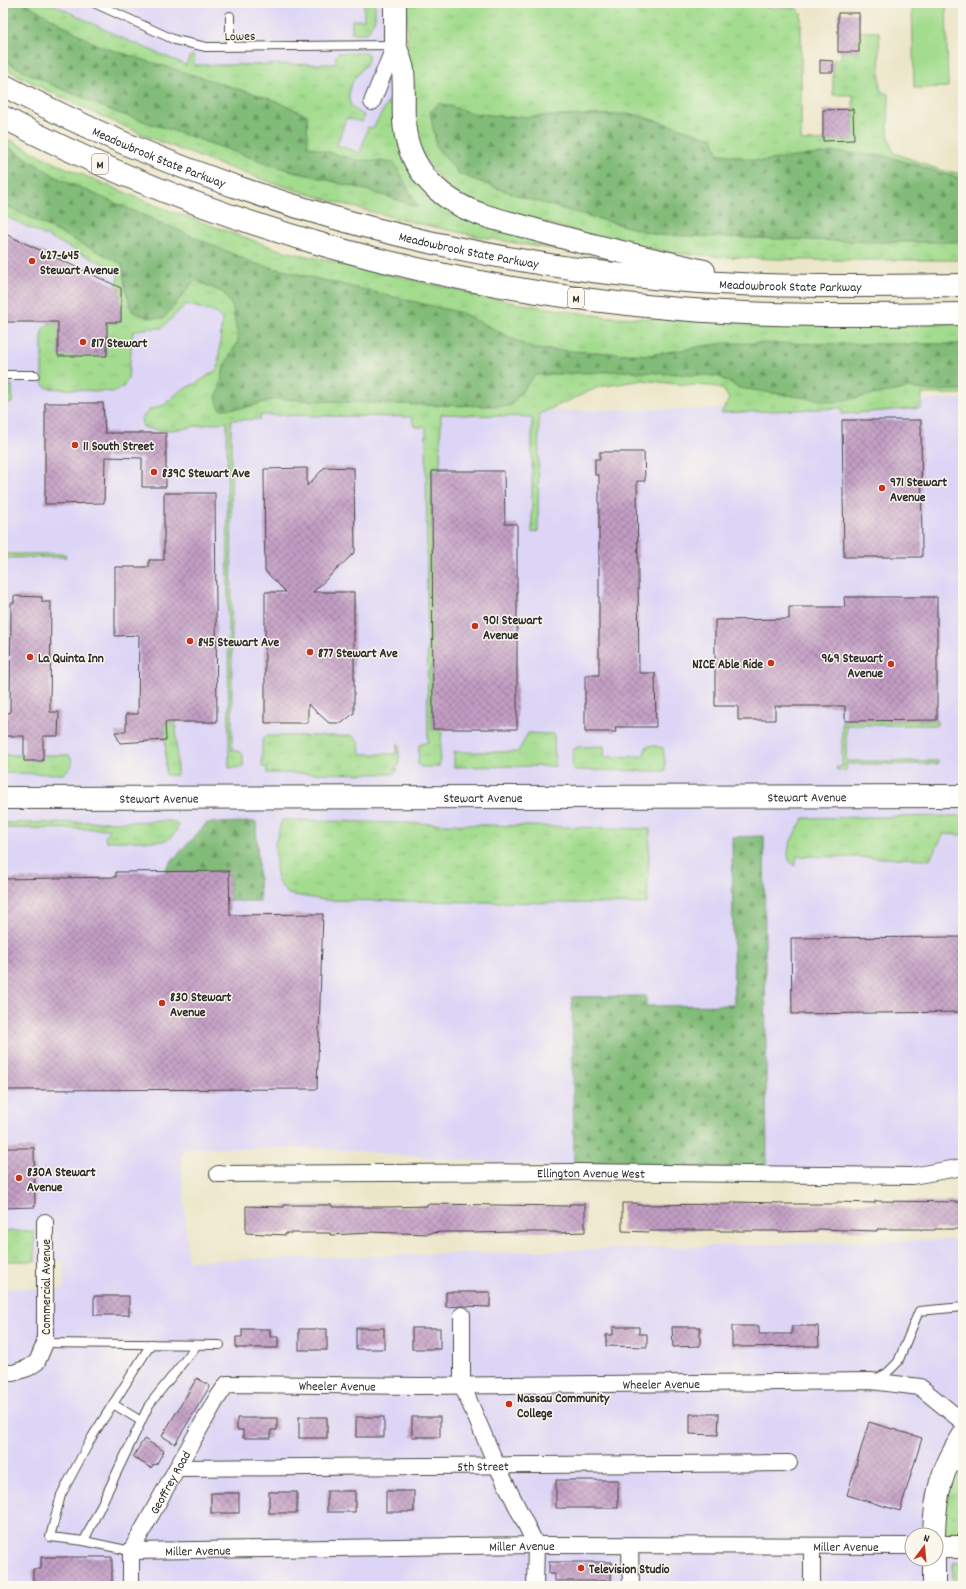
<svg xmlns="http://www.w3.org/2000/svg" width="966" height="1589" font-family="Dekko,sans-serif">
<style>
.built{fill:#ddd5f6;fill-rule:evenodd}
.grass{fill:url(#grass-tufts);stroke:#67845c}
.forest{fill:url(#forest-firs);stroke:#567452}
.pitch{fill:#a3dc8e;stroke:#67845c}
.building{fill:url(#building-cross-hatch)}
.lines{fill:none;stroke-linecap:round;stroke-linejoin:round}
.lane-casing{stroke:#484743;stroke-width:10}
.street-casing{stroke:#484743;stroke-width:18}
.secondary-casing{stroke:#484743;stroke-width:24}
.highway-casing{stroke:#484743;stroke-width:24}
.lane{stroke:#fff;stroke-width:8}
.street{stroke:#fff;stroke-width:16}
.secondary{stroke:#fff;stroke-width:22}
.highway{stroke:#fff;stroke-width:22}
.poi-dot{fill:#c8321e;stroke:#fbf7ec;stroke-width:1.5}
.labels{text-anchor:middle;stroke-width:3;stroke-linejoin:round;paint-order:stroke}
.shield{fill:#fbf7ec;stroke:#696865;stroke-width:1}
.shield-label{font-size:12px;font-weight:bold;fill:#2b2b2b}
.street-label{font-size:13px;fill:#2b2b2b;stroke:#fbf7ec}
.poi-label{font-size:13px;font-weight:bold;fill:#2b2b2b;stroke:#fbf7ec;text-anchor:start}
</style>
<defs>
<pattern id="grass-tufts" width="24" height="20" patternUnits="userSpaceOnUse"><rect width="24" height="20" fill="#a3dc8e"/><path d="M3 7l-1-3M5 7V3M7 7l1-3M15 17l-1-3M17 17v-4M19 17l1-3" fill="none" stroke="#8cbd7b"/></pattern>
<pattern id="forest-firs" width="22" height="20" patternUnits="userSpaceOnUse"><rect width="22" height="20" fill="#82bc79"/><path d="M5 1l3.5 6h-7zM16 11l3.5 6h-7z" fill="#6b9963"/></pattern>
<pattern id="building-cross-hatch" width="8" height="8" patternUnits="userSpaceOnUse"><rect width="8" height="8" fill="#c29dc4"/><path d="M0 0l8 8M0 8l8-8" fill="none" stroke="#9e809f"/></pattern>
</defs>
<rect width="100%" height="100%" fill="#fbf7ec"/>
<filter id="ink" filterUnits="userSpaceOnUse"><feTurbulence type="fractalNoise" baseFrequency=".025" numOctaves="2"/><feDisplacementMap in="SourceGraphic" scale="8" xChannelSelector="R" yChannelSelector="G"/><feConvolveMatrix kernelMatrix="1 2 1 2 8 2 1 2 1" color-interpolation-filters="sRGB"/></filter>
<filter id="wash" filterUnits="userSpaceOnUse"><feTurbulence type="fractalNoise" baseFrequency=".012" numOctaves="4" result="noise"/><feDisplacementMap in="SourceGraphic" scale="16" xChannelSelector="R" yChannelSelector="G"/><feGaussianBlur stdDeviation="0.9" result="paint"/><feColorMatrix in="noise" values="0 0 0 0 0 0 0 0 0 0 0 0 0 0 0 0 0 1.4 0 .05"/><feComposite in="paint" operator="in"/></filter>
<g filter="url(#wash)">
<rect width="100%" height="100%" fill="#ece6c9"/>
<g class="built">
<polygon points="3,3 395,3 408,171 3,13"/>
<path d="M3,211L515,411L842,408L884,402L963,399V1169H574L317,1148H185L181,1154L188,1261L963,1239V1586H3V1288L64,1289V1261L3,1262ZM912,1535H936V1559H912Z"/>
</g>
<g class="grass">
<path d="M3,3H51L122,38L186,65L191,55H192L194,56V65L336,64V55L338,53H364L368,54C372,67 347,76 349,98C349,107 357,112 364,115L362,122L346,118L337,145L360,153L368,127L373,128L393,93L429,189L579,250L573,252C377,225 177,162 3,67Z"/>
<polygon points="364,3 375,3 375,19 367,33 352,33 352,20 364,20"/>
<polygon points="407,3 767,3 767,8 796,8 801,13 801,141 854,140 853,95 833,95 833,59 841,59 841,52 859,52 859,31 879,32 880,87 882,92 889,94 888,135 894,153 940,170 963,174 963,260 802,260 726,257 673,253 605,240 475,202 449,189 417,151 407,107"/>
<path d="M3,137L59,165L162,208L280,250L514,303L607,317L724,321L963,323V394H922L921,408L842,414V408L721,413L729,399L724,390L713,386L684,385L643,380L599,387L539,414L538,531L532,533V417L441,414L440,470H431L432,730H442L439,767H422L418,765L419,745L428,742L426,427H415L413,424L412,417L261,415L260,419L231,420L232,750L241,752L243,755V767L229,768L227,422C202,423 168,436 143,427L141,419L149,410L164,405L181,390L197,383L218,369L222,319L216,313L186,304L162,328L142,329L133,332L128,379L123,387L114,392L47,388L42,383V330L49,323H117L116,302L118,275L112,268L3,215Z"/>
<rect x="3" y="385" width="9" height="18"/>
<polygon points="3,554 65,554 66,557 3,558"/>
<polygon points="842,720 937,720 937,725 846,725 846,761 938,761 938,764 846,764 846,771 837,770 836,767 842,767"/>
<polygon points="165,722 176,722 177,775 166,775"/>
<polygon points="528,733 554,734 555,766 454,767 454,752 518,752"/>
<polygon points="266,736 352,736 359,741 360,754 396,754 398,743 399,744 399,766 396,767 395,769 398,769 396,772 392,774 267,773 267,767 262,767 262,740"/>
<polygon points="604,746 604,757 643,756 647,746 655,746 663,748 665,761 665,771 575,770 572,768 573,750 578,747"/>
<polygon points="3,755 69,755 71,758 72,765 68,770 63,774 3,773"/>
<path d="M959,816L963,817V835L944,834L930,859L797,856L795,866C778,857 797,829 804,818Z"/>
<polygon points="282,820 650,829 647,904 324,900 288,894 277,881 275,844"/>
<path d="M173,821L178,825C177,833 171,838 164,841H106L105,838L109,829L3,828V823Z"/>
<polygon points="3,1231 34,1231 35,1261 3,1261"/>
<polygon points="963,1449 963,1535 942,1535 943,1499"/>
<polygon points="963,1562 963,1586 953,1586 953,1563"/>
</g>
<g class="forest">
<polygon points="3,3 25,3 99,46 271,99 307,115 308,146 356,160 394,162 418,207 370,191 281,168 183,134 115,112 57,87 14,66 3,58"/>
<polygon points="440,103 472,113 509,117 633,114 713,138 718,153 761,161 836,152 886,156 954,177 963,178 963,242 873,242 657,235 527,199 459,174 437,148 430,112"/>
<polygon points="3,144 60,179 256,264 462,313 533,349 649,355 724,343 963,344 963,390 931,391 910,388 834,402 739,388 717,376 623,371 535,375 510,406 424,405 275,399 244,408 220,409 216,398 220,387 224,366 238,341 233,308 224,293 195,280 164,318 148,318 132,311 126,291 122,264 3,204"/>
<polygon points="256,822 260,901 230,901 229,871 165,872 168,865 207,823"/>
<polygon points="764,836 767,1167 574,1169 572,997 646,996 646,1006 734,1005 732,837"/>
</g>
<polygon class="pitch" points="912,3 946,3 948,87 914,88"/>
<g id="blocks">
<g class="building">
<rect x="838" y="13" width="21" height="39"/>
<polygon points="820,60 833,61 833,72 820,72"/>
<polygon points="853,109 854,140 823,141 823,110"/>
<polygon points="3,233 121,288 121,322 107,322 107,356 58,356 58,322 3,322"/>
<polygon points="45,403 103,403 105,433 166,433 166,487 142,487 142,458 105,457 104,503 45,504"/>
<polygon points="842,420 921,420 922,557 844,557"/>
<polygon points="600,452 644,452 645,481 637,481 639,673 655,673 656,727 615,727 616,732 585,732 585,675 599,675 599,475 595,475 595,459 600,459"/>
<polygon points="325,467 354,468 355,552 313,592 354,592 354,713 342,723 329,723 308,704 308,723 265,723 265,592 286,592 265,571 264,469 307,468 307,486"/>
<polygon points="432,471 504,471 505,524 517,524 517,729 433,729"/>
<polygon points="164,493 215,493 217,722 165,722 166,740 120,743 115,732 126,732 126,714 138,714 139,635 115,636 115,567 149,567 149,560 164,560"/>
<polygon points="14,596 42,597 42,602 51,602 50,712 59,712 58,736 43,736 43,761 24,761 24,736 6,736 6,713 10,713 11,603 14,603"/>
<polygon points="844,597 937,597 937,720 845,721 845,706 775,706 775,720 738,720 738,706 715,706 715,620 789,619 789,607 845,607"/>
<polygon points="229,871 230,915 323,914 317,1089 3,1090 3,879 116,877 116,872"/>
<polygon points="963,937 963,1012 792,1014 791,938"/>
<polygon points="3,1148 34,1148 35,1207 3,1208"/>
<polygon points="875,1201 961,1202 962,1229 935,1229 935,1230 921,1230 921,1229 877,1229 877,1231 818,1229 818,1231 778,1232 778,1231 720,1231 720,1230 676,1230 676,1231 649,1231 649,1232 622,1231 622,1203 637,1203 637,1205 732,1204 732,1202 780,1203 780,1204 837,1204 837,1202 875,1203"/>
<polygon points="427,1204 569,1206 569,1204 585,1204 585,1232 557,1233 557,1232 513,1232 473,1233 473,1232 443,1232 429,1233 429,1234 370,1232 370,1233 330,1235 330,1233 286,1233 286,1235 246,1233 246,1206 284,1207 284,1205 332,1205 332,1207 389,1207 427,1206"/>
<polygon points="446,1292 490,1292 490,1307 462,1306 446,1307"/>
<rect x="94" y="1296" width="35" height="19"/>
<polygon points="732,1326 759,1326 759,1334 792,1334 792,1326 818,1326 819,1346 732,1347"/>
<polygon points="613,1327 639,1327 639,1334 647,1334 647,1347 606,1346 606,1335 613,1335"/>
<polygon points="672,1327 700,1327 700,1346 673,1347"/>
<rect x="356" y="1328" width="28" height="21"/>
<rect x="412" y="1328" width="28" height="21"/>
<polygon points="242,1329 270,1329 270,1337 278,1337 278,1348 236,1348 236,1337 242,1337"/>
<rect x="299" y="1329" width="28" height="21"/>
<polygon points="197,1378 210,1386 175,1444 162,1436"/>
<polygon points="690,1414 719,1414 718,1435 690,1434"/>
<rect x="299" y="1417" width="28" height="21"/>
<rect x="356" y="1417" width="28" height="20"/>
<rect x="412" y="1417" width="28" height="20"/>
<polygon points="237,1418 277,1418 277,1430 271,1430 271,1438 243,1438 243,1430 237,1430"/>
<polygon points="869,1422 922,1438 900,1511 847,1495"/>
<polygon points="144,1439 164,1451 156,1465 154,1464 151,1468 133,1457"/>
<rect x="556" y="1480" width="62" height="28"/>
<rect x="327" y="1491" width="28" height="21"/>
<rect x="386" y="1491" width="28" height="21"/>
<rect x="269" y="1492" width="28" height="21"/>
<rect x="211" y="1493" width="28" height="20"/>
<polygon points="41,1557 112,1557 112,1586 33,1586 33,1569 41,1569"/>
<polygon points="549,1562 612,1562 611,1581 555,1581 555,1574 549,1574"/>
</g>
</g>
</g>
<g filter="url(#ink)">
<use href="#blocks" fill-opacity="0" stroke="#484743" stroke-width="1"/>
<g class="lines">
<g class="lane-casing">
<g id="lane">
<polyline points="94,3 175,40 206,47 394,45"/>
<polyline points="230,16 230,46"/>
<polyline points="3,375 35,375"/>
<polyline points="45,1343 220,1345"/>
<polyline points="876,1379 887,1373 898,1362 919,1311 963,1307"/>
<polyline points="113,1404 141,1421"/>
<polyline points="84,1541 149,1405 197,1345"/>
<polyline points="131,1551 84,1541 50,1537 61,1495 92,1437 151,1344"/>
</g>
</g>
<g class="street-casing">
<g id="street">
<polyline points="372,102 395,45"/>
<path id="s1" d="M218,1174L576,1172L912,1176L963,1167"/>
<polyline points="462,1315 462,1385 497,1466 536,1545 535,1586"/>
<polyline points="3,1373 13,1373 28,1368 37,1362 45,1343 45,1222"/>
<path id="s2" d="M177,1468L789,1463"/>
<polyline points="630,1546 631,1586"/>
<polyline points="812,1546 812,1586"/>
<path id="s3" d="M131,1551L536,1545L912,1546"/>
<path id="s4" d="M131,1586V1551L177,1468L216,1400L227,1384L421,1386L871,1381L920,1387L963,1422"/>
</g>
</g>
<g class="secondary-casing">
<g id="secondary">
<polyline points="395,3 395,45"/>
<path id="s5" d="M3,798L963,796"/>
<path d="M934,1535C935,1495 941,1470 963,1436"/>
<polyline points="936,1547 963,1547"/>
<polyline points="934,1559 934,1586"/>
</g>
</g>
<g class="highway-casing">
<g id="highway">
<path d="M395,45C398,54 402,62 403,71C406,101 399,126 412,155C421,175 437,192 456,203C476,215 500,220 522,226C582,244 643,257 704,271"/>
<path id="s6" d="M3,85C210,195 441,260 674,280C770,288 867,286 963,285"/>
<path d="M3,117C211,227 445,290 679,309C774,317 868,315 963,314"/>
</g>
</g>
<use href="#lane" class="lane"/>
<use href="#street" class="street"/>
<use href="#secondary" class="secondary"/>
<use href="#highway" class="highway"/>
</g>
</g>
<g class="poi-dot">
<circle cx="32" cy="261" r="4"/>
<circle cx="83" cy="342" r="4"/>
<circle cx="75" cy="445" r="4"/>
<circle cx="154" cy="472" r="4"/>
<circle cx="882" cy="488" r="4"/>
<circle cx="475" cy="626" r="4"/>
<circle cx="190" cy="641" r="4"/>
<circle cx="310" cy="652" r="4"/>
<circle cx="30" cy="657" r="4"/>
<circle cx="771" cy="663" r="4"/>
<circle cx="891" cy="664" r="4"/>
<circle cx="162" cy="1003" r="4"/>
<circle cx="19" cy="1178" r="4"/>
<circle cx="509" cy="1404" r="4"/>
<circle cx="581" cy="1568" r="4"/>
</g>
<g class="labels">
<g class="shield">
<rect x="92" y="154" width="16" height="20" rx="3"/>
<rect x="568" y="288" width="16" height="20" rx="3"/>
</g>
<g class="shield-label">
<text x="100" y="168">M</text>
<text x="576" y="302">M</text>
</g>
<g class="street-label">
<text transform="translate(240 35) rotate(-1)" y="5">Lowes</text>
<text dy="5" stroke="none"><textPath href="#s6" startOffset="172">Meadowbrook State Parkway</textPath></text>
<text dy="5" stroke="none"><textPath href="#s6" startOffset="496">Meadowbrook State Parkway</textPath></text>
<text dy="5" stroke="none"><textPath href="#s6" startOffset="820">Meadowbrook State Parkway</textPath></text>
<text dy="5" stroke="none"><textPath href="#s5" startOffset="804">Stewart Avenue</textPath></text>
<text dy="5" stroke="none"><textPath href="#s5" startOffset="480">Stewart Avenue</textPath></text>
<text dy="5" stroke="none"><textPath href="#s5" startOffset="156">Stewart Avenue</textPath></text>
<text dy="5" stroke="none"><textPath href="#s1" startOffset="373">Ellington Avenue West</textPath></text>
<text transform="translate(45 1287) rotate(-90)" y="5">Commercial Avenue</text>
<text dy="5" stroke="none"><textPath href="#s4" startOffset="662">Wheeler Avenue</textPath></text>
<text dy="5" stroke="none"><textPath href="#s4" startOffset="338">Wheeler Avenue</textPath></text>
<text dy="5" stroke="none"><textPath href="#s2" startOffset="306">5th Street</textPath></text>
<text dy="5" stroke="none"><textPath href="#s4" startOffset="114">Geoffrey Road</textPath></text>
<text dy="5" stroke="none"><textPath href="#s3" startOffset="391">Miller Avenue</textPath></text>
<text dy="5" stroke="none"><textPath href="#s3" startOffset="715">Miller Avenue</textPath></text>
<text dy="5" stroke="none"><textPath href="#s3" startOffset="67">Miller Avenue</textPath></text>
</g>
<g class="poi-label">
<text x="40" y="259">627-645<tspan x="40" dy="15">Stewart Avenue</tspan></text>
<text x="91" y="347">817 Stewart</text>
<text x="83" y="450">11 South Street</text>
<text x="162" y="477">839C Stewart Ave</text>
<text x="890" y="486">971 Stewart<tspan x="890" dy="15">Avenue</tspan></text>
<text x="483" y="624">901 Stewart<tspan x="483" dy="15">Avenue</tspan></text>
<text x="198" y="646">845 Stewart Ave</text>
<text x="318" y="657">877 Stewart Ave</text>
<text x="38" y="662">La Quinta Inn</text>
<text x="883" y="662" text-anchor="end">969 Stewart<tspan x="883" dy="15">Avenue</tspan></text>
<text x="763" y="668" text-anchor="end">NICE Able Ride</text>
<text x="170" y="1001">830 Stewart<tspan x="170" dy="15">Avenue</tspan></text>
<text x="27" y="1176">830A Stewart<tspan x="27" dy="15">Avenue</tspan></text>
<text x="517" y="1402">Nassau Community<tspan x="517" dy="15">College</tspan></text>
<text x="589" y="1573">Television Studio</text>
</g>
</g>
<rect width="966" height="1589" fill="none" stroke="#fbf7ec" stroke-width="16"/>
<g transform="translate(924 1547) rotate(16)"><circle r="19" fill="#fbf7ec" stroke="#a8a59f"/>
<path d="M0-3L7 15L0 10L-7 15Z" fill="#c8321e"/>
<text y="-6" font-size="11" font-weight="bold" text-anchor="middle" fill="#2b2b2b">N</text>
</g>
</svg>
